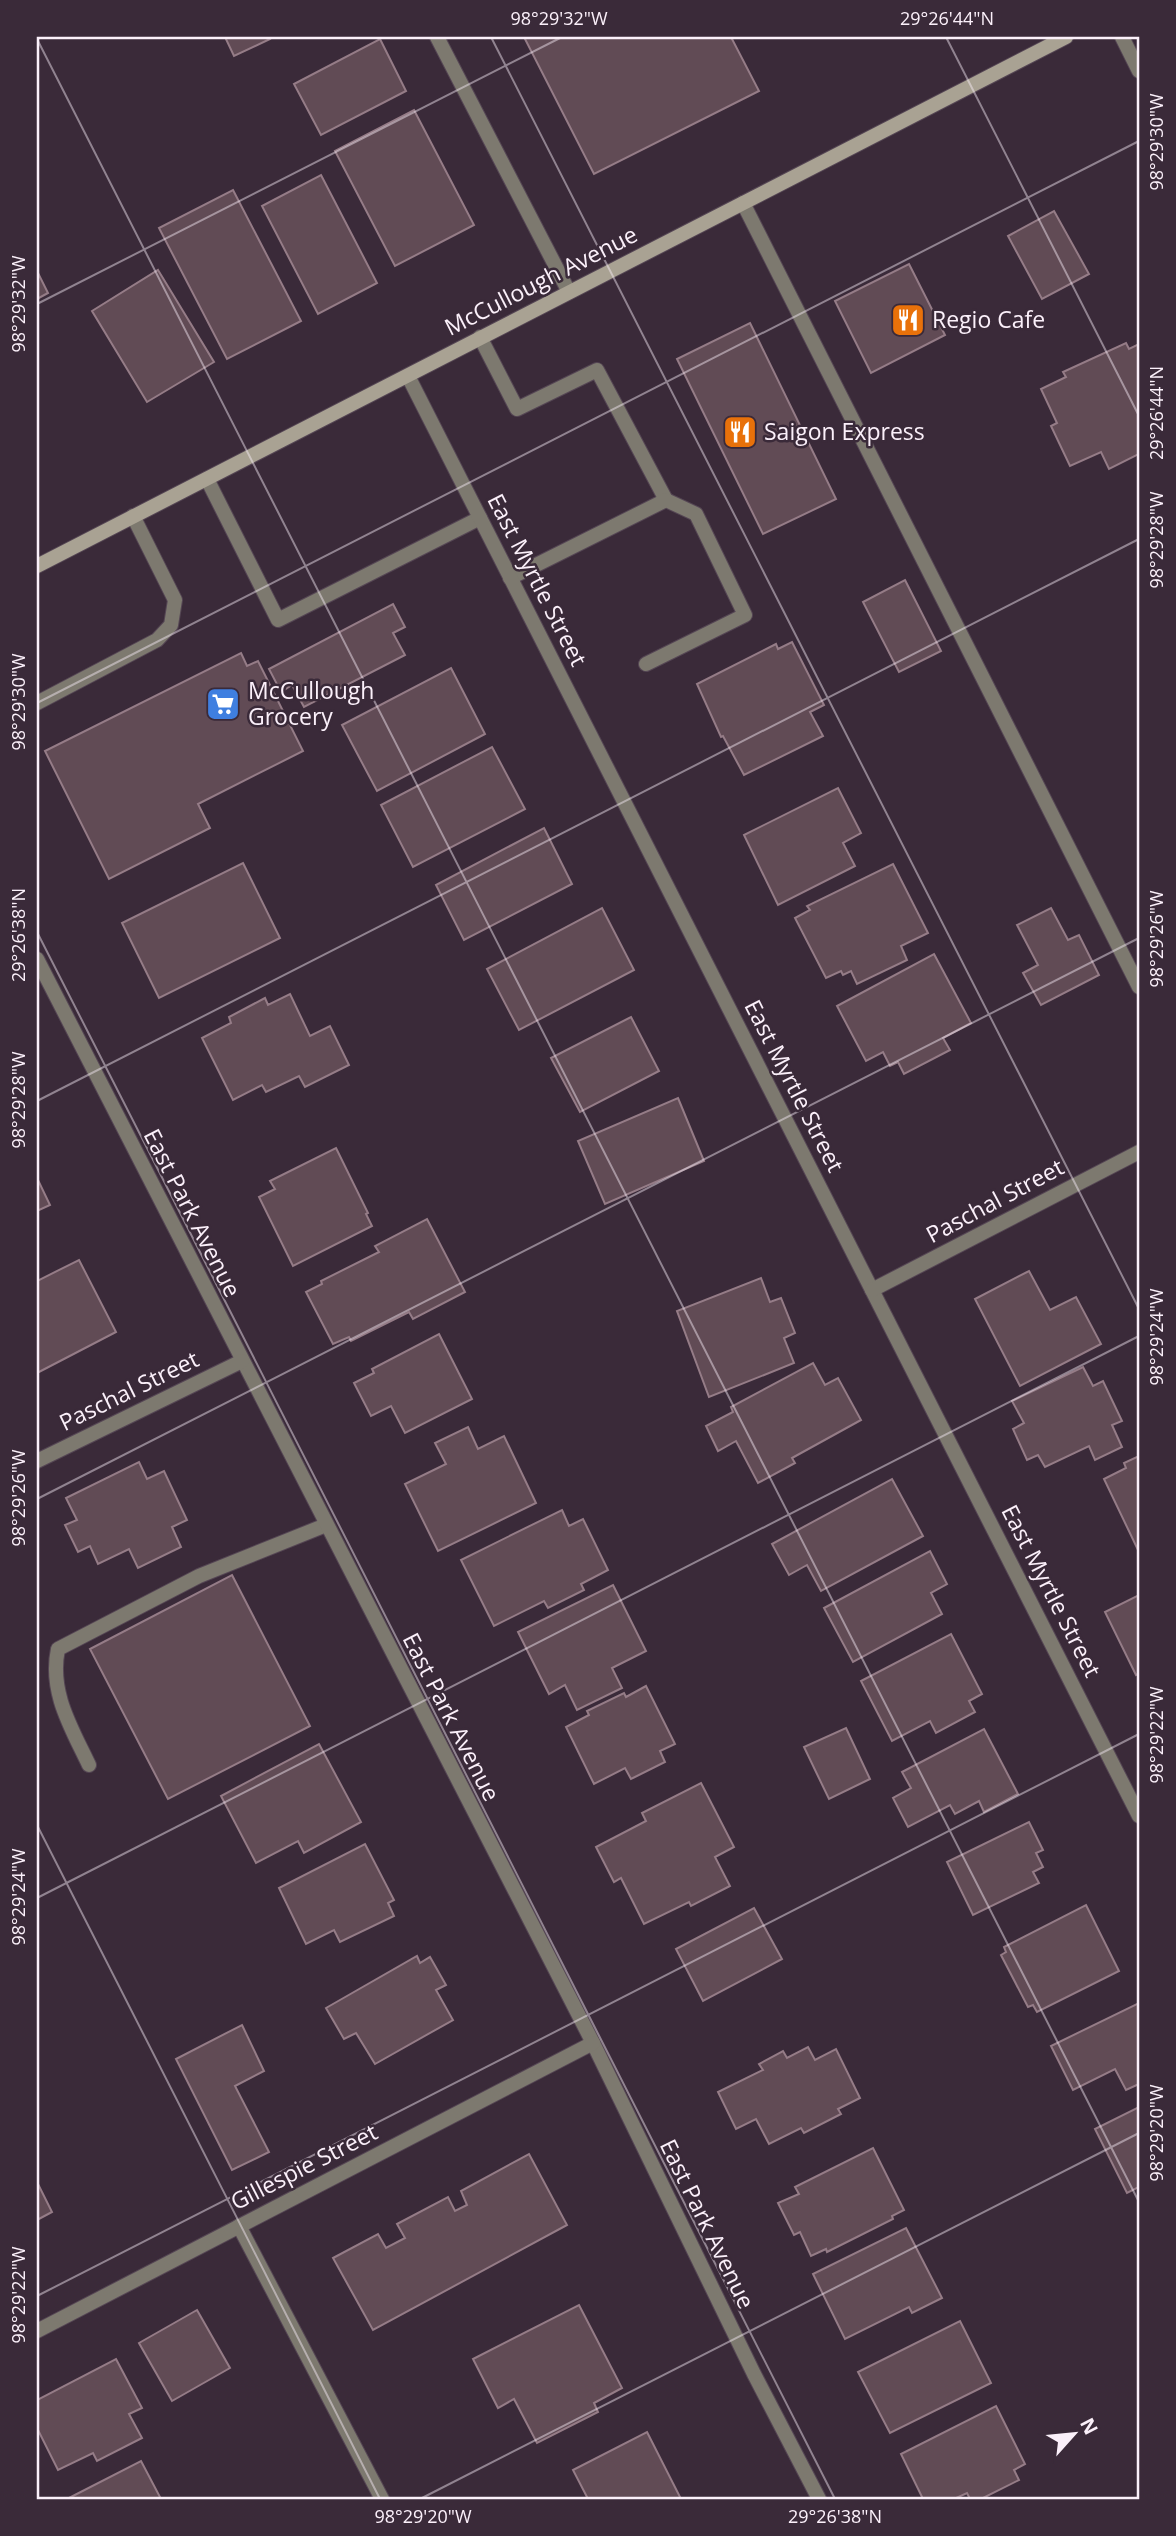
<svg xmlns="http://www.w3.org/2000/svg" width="1176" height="2536" font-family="'Open Sans',sans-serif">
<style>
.building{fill:#614b55;stroke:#957c87;stroke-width:2}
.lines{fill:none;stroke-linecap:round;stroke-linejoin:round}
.service-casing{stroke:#554654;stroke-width:16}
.minor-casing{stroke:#554654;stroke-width:16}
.secondary-casing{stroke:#554654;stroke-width:16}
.service{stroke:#7d796f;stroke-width:14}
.minor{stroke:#7d796f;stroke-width:14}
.secondary{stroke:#a9a293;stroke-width:14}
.ticks{fill:none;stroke:#fbf0fa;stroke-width:2;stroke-opacity:0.45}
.labels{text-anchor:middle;stroke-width:5;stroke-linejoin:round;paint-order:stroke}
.street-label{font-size:23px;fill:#fbf0fa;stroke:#3a2a39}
.poi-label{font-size:23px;fill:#fbf0fa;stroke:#3a2a39;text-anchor:start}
.neatline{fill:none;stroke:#fbf0fa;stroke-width:2.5}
.ticks-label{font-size:18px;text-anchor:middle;fill:#fbf0fa}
</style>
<rect width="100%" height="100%" fill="#3a2a39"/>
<g class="building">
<polygon points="225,37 269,37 270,39 234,56"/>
<polygon points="524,37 731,37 759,91 594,174"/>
<polygon points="380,39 406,91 321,135 294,84"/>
<polygon points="414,110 474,225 395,266 335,151"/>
<polygon points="321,175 377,283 318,314 262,206"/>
<polygon points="233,190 301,321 227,359 159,228"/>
<polygon points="1054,211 1089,274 1042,299 1008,236"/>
<polygon points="909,264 945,335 871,373 835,301"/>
<polygon points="158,270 214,362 147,402 92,311"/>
<polygon points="37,271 48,293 37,299"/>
<polygon points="750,323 836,499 763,534 677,359"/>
<polygon points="1126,343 1129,349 1139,344 1139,454 1109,469 1101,452 1070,466 1051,426 1057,423 1041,389 1066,377 1063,372"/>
<polygon points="905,580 941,651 899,672 863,602"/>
<polygon points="393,604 405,627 393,633 405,655 304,707 292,685 281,692 269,669"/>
<polygon points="792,642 824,705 810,712 823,736 744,775 723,736 721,737 697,684 776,644 778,649"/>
<polygon points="241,653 247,666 258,661 303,751 198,804 210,828 109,879 45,751"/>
<polygon points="451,668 485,734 377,791 342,725"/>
<polygon points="492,747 525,809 413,867 381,805"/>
<polygon points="838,788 861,833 843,843 855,866 778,905 744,835"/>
<polygon points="544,828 572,884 464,940 436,885"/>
<polygon points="243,863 280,938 159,998 122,923"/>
<polygon points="893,864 928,933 901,946 907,960 857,984 851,971 843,975 841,971 826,978 795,918 810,910 807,906"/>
<polygon points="602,908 634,970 519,1030 487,969"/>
<polygon points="1051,908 1068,940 1079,935 1099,975 1041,1005 1023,973 1038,965 1017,925"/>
<polygon points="934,954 971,1023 943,1038 950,1050 904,1074 898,1062 890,1066 883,1052 866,1061 837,1006"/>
<polygon points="290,994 310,1036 330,1026 349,1065 305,1087 299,1076 266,1092 262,1085 233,1100 202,1038 231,1023 229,1017 265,998 268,1005"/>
<polygon points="631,1017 659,1071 580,1112 551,1058"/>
<polygon points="678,1098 704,1161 605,1204 578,1141"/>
<polygon points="336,1148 368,1213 366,1214 372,1226 293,1266 259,1197 275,1189 270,1181"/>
<polygon points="37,1178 50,1205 37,1211"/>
<polygon points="427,1219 465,1292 413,1319 409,1312 351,1341 349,1337 333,1344 306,1292 322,1284 321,1281 379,1252 375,1246"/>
<polygon points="79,1260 116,1332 37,1373 37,1281"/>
<polygon points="1029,1271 1050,1310 1076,1297 1101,1344 1020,1386 975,1299"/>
<polygon points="761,1278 770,1302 781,1298 795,1333 784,1338 794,1363 709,1397 677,1311"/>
<polygon points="439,1334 472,1399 405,1433 391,1406 371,1416 354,1383 374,1373 372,1369"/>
<polygon points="813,1363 825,1385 838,1378 861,1420 792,1458 795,1463 758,1483 736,1441 718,1451 706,1426 733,1412 731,1407"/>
<polygon points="1083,1367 1093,1386 1103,1381 1122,1421 1112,1425 1122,1447 1095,1460 1089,1446 1045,1467 1038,1455 1027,1460 1013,1429 1024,1423 1012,1401"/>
<polygon points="468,1427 478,1449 504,1436 536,1503 438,1551 405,1484 446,1464 435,1443"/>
<polygon points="1139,1456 1139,1552 1104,1479 1126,1468 1124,1463"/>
<polygon points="139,1462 147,1479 164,1471 187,1520 172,1527 181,1547 138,1568 129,1549 98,1564 90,1546 78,1552 65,1525 77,1520 66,1498"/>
<polygon points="892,1479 923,1536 821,1591 807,1565 789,1575 772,1544"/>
<polygon points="562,1510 569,1526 583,1519 608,1570 581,1584 584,1590 548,1608 544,1601 494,1626 461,1560"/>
<polygon points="930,1551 947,1584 931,1593 942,1614 853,1662 824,1608"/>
<polygon points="232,1575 310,1726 168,1799 90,1649"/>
<polygon points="613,1585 646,1651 612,1668 622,1688 577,1710 565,1685 549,1694 518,1632"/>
<polygon points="1139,1595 1139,1673 1136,1675 1105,1612"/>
<polygon points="951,1634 982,1694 969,1701 975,1712 936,1733 930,1721 892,1741 861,1681"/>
<polygon points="646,1686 675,1744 660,1751 665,1762 631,1779 625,1768 594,1784 566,1727 589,1715 587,1711 624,1693 626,1697"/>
<polygon points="846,1728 870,1779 829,1799 804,1747"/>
<polygon points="984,1729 1018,1794 984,1812 979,1801 955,1814 950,1805 908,1827 893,1798 911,1788 902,1772"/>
<polygon points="319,1744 361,1822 304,1853 298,1841 256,1863 221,1796"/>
<polygon points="701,1783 734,1847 715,1857 730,1886 691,1906 689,1902 644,1924 621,1878 614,1882 596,1847 646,1821 642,1813"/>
<polygon points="1029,1822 1043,1850 1036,1853 1043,1867 1033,1872 1039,1883 973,1915 947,1862"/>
<polygon points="365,1844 394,1900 388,1903 394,1916 340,1942 334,1930 306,1944 279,1888"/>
<polygon points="1086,1905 1119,1971 1037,2012 1033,2005 1028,2007 1001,1955 1006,1952 1004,1947"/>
<polygon points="754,1908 782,1959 703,2001 676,1949"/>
<polygon points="417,1956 420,1963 430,1957 446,1985 436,1990 453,2020 375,2064 356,2033 344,2039 326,2008"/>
<polygon points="1139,2003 1139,2084 1126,2090 1115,2069 1073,2090 1051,2046"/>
<polygon points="242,2025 264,2071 235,2086 269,2152 232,2170 176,2059"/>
<polygon points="808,2047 815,2060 836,2049 860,2098 838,2109 841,2114 804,2133 801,2128 769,2144 756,2119 736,2129 718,2092 763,2070 759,2064 783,2051 787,2058"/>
<polygon points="1139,2107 1139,2187 1127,2193 1095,2129"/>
<polygon points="873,2148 904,2210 892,2216 893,2219 827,2252 826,2249 811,2256 800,2232 794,2235 778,2203 799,2194 795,2187"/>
<polygon points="529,2154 567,2225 373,2330 333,2258 378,2234 386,2248 405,2238 397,2224 448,2197 455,2211 467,2205 461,2191"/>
<polygon points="37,2182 52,2212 37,2220"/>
<polygon points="906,2228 942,2298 912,2313 909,2307 845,2339 813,2274"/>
<polygon points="579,2305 622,2388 594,2403 598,2412 537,2443 514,2399 498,2408 473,2359"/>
<polygon points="197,2310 230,2368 172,2401 139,2343"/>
<polygon points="960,2321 991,2383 890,2433 858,2372"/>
<polygon points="116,2359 142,2408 129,2414 142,2438 97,2461 93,2453 58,2470 37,2428 37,2400"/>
<polygon points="996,2406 1025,2464 1014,2470 1019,2480 981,2499 970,2499 967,2493 954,2499 923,2499 901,2454"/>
<polygon points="647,2432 681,2499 588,2499 573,2470"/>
<polygon points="141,2461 161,2499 67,2499"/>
</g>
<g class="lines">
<g class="service-casing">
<g id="service">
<polyline points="743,203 1139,987"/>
<polyline points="480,337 517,409 597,370 666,500"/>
<polyline points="207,479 278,620 480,518"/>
<polyline points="510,578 666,500 696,514 745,615 646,664"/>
<polyline points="37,703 157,640 171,625 175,600 133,516"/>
<path d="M89,1765C71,1727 49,1692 58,1649L199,1576L326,1525"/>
<polyline points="239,2226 382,2499"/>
</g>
</g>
<g class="minor-casing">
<g id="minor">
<polyline points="437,37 569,292"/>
<polyline points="1122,37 1139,71"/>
<polyline points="408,376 1139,1816"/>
<polyline points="37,959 593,2043 754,2374 819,2499"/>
<polyline points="872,1290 1139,1152"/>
<polyline points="37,1461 242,1361"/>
<polyline points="37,2331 593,2043"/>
</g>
</g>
<g class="secondary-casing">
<polyline id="secondary" points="37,566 1066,37"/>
</g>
<use href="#service" class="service"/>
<use href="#minor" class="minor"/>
<use href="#secondary" class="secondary"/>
</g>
<path class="ticks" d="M491,37L1139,1309M946,37L1139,416M37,39L1139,2202M37,304L562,37M37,703L1139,141M37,932L835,2499M37,1101L1139,539M37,1499L1139,938M37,1825L380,2499M37,1898L1139,1336M37,2296L1139,1734M420,2499L1139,2133"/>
<defs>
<g id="restaurant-square" transform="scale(1.75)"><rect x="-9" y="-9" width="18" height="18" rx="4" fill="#e8710a" stroke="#3a2a39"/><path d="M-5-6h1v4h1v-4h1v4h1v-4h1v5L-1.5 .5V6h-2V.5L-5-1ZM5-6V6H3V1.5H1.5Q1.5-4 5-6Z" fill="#fff"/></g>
<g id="supermarket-square" transform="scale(1.75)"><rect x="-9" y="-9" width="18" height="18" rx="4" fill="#3f7fe0" stroke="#3a2a39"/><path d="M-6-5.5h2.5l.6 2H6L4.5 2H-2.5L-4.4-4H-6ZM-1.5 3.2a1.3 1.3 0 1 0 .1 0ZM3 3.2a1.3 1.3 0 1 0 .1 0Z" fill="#fff"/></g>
</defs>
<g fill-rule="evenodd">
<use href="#restaurant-square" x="908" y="320"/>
<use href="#restaurant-square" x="740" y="432"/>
<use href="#supermarket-square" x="223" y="704"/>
</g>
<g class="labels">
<g class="street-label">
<text transform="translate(541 281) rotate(-27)" y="8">McCullough Avenue</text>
<text transform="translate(537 580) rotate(63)" y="8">East Myrtle Street</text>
<text transform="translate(794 1086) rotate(63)" y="8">East Myrtle Street</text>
<text transform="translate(995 1201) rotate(-28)" y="8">Paschal Street</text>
<text transform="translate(192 1213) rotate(63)" y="8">East Park Avenue</text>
<text transform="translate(129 1391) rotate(-26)" y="8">Paschal Street</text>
<text transform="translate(1051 1591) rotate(63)" y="8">East Myrtle Street</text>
<text transform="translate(451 1717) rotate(63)" y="8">East Park Avenue</text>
<text transform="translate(304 2167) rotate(-27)" y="8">Gillespie Street</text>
<text transform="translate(707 2224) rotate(64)" y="8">East Park Avenue</text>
</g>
<g class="poi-label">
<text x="932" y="328">Regio Cafe</text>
<text x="764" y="440">Saigon Express</text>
<text x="248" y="699">McCullough<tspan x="248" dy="26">Grocery</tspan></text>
</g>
</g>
<rect width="1176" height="2536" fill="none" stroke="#3a2a39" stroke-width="77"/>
<g transform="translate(1074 2434) rotate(63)" stroke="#3a2a39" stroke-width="5" paint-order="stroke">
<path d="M0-5L12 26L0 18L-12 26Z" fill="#fbf0fa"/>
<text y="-10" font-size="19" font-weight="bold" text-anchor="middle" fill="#fbf0fa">N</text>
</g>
<rect x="38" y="38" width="1100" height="2460" class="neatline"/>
<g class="ticks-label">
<text x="559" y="25">98°29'32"W</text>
<text x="947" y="25">29°26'44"N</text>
<text transform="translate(1157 142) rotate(-90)" y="6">98°29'30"W</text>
<text transform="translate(19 304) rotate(-90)" y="6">98°29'32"W</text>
<text transform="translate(1157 413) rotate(-90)" y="6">29°26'44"N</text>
<text transform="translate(1157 540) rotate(-90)" y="6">98°29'28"W</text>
<text transform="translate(19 702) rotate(-90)" y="6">98°29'30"W</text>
<text transform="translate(19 935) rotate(-90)" y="6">29°26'38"N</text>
<text transform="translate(1157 939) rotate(-90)" y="6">98°29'26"W</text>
<text transform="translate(19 1100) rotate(-90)" y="6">98°29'28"W</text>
<text transform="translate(1157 1337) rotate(-90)" y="6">98°29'24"W</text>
<text transform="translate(19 1498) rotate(-90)" y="6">98°29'26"W</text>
<text transform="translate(1157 1735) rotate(-90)" y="6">98°29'22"W</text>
<text transform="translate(19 1897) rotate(-90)" y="6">98°29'24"W</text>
<text transform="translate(1157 2133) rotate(-90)" y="6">98°29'20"W</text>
<text transform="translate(19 2295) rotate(-90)" y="6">98°29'22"W</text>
<text x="423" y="2523">98°29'20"W</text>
<text x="835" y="2523">29°26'38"N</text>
</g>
</svg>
